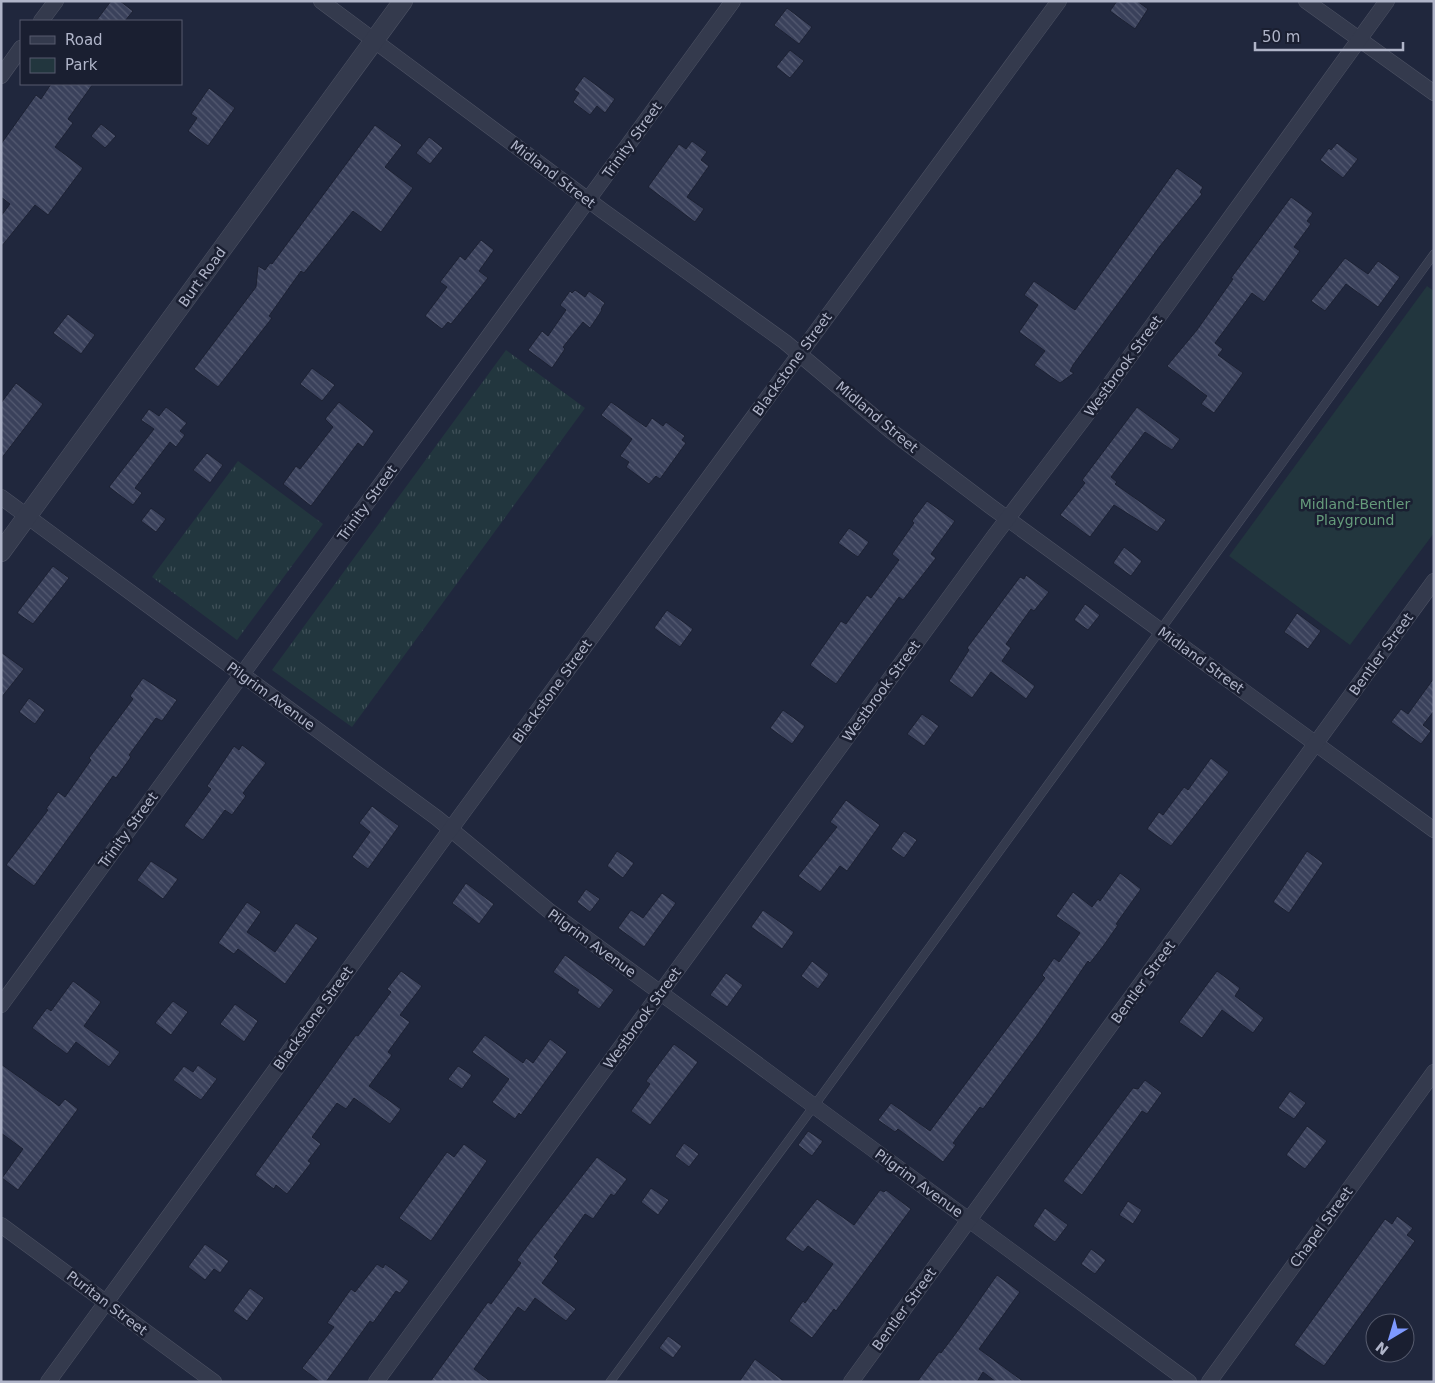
<svg xmlns="http://www.w3.org/2000/svg" width="1435" height="1383" font-family="'DejaVu Sans',sans-serif">
<style>
.grass{fill:url(#grass-tufts)}
.park{fill:#22363e}
.building{fill:url(#building-back-hatch);stroke:#1c2133}
.lines{fill:none;stroke-linecap:round;stroke-linejoin:round}
.service-casing{stroke:#4d5264;stroke-width:9}
.minor-casing{stroke:#4d5264;stroke-width:16}
.tertiary-casing{stroke:#4d5264;stroke-width:20}
.service{stroke:#343a4d;stroke-width:8}
.minor{stroke:#343a4d;stroke-width:15}
.tertiary{stroke:#343a4d;stroke-width:19}
.labels{text-anchor:middle;stroke-width:5;stroke-linejoin:round;paint-order:stroke}
.street-label{font-size:14px;fill:#b0b5c9;stroke:#1a1f31}
.park-label{font-size:14px;fill:#659b7b;stroke:#1a1f31}
</style>
<defs>
<pattern id="grass-tufts" width="24" height="20" patternUnits="userSpaceOnUse" patternTransform="scale(1.25)"><rect width="24" height="20" fill="#22363e"/><path d="M3 7l-1-3M5 7V3M7 7l1-3M15 17l-1-3M17 17v-4M19 17l1-3" fill="none" stroke="#405159"/></pattern>
<pattern id="building-back-hatch" width="6" height="6" patternUnits="userSpaceOnUse" patternTransform="scale(1.25)"><rect width="6" height="6" fill="#3a415b"/><path d="M-1 5l2 2M0 0l6 6M5-1l2 2" fill="none" stroke="#545a71"/></pattern>
</defs>
<rect width="100%" height="100%" fill="#20273d"/>
<g class="grass">
<polygon points="506,350 585,408 352,727 272,670"/>
<polygon points="238,461 323,524 237,640 152,577"/>
</g>
<polygon class="park" points="1427,286 1434,291 1434,533 1350,645 1229,556"/>
<g class="building">
<polygon points="111,1 120,1 133,11 125,21 96,21"/>
<polygon points="1117,1 1137,1 1148,9 1135,29 1110,11"/>
<polygon points="787,8 812,27 799,44 774,25"/>
<polygon points="790,50 804,61 790,78 776,67"/>
<polygon points="584,76 615,99 605,113 597,106 590,115 573,102 579,93 574,90"/>
<polygon points="51,84 93,84 68,119 73,123 55,147 83,168 48,215 35,205 1,247 1,216 10,204 1,197 1,144 36,95 41,99"/>
<polygon points="209,88 235,108 208,146 188,131 197,118 191,114"/>
<polygon points="101,124 116,136 105,148 91,136"/>
<polygon points="375,125 402,145 385,167 413,188 381,232 353,211 304,273 301,271 269,316 272,318 218,387 194,369 256,287 258,266 265,270 270,263 272,264"/>
<polygon points="429,137 443,148 430,164 416,153"/>
<polygon points="692,141 707,152 701,160 709,166 687,197 704,209 695,222 648,187 679,144 686,149"/>
<polygon points="1337,143 1358,159 1343,178 1320,160 1329,148 1331,150"/>
<polygon points="1177,168 1203,187 1200,192 1202,194 1160,246 1073,365 1070,371 1074,373 1060,383 1034,365 1045,351 1019,332 1038,305 1024,295 1034,281 1075,310"/>
<polygon points="1291,197 1313,213 1307,221 1311,224 1294,247 1300,251 1264,302 1252,293 1215,343 1223,349 1218,355 1243,373 1214,413 1201,404 1207,396 1167,366 1197,330 1233,279 1231,278"/>
<polygon points="481,240 494,250 479,271 488,278 451,324 448,322 442,329 425,316 447,287 440,282 460,256 465,260"/>
<polygon points="1345,258 1368,274 1378,261 1400,277 1378,307 1346,284 1325,311 1311,301"/>
<polygon points="575,290 585,297 589,291 605,303 601,309 602,310 590,328 583,322 563,347 565,349 552,368 528,350 542,331 548,336 566,310 560,305 570,291 572,293"/>
<polygon points="68,314 95,335 81,354 53,333"/>
<polygon points="312,368 335,385 322,401 300,384"/>
<polygon points="16,383 43,404 1,459 1,403"/>
<polygon points="339,402 374,431 363,447 358,443 311,506 283,484 296,466 300,469 333,427 325,419"/>
<polygon points="611,402 646,427 652,418 663,426 666,422 685,436 682,440 686,443 660,479 656,476 649,484 626,467 629,462 620,456 632,439 601,415"/>
<polygon points="166,407 187,423 180,431 185,435 176,447 170,442 135,488 142,493 133,505 109,487 154,429 141,420 149,409 159,416"/>
<polygon points="1137,407 1180,439 1172,450 1145,432 1111,477 1117,482 1115,484 1166,520 1157,532 1114,505 1090,537 1060,515 1085,483 1082,480"/>
<polygon points="207,453 223,465 210,483 193,470"/>
<polygon points="927,501 955,521 931,554 936,558 903,600 899,597 836,684 810,665 841,621 846,624 867,595 871,598 899,560 892,554 914,523 912,521"/>
<polygon points="151,508 166,519 156,532 141,521"/>
<polygon points="849,528 869,542 858,557 838,543"/>
<polygon points="1124,547 1142,561 1131,576 1113,563"/>
<polygon points="53,566 69,578 33,624 17,613"/>
<polygon points="1026,575 1049,592 1034,611 1031,609 1006,644 1011,648 1002,661 1035,686 1026,699 991,672 972,698 949,681 969,650 967,648 1020,577 1024,579"/>
<polygon points="1085,604 1100,615 1088,630 1074,620"/>
<polygon points="667,610 693,629 680,647 654,628"/>
<polygon points="1297,613 1321,631 1308,649 1284,632"/>
<polygon points="1,652 24,669 1,698"/>
<polygon points="143,678 177,700 162,721 156,718 129,755 131,757 116,778 113,776 34,886 6,865 48,810 46,809 58,792 65,797 91,760 89,758 133,699 130,696"/>
<polygon points="1434,678 1434,711 1423,725 1431,731 1421,744 1391,722 1401,709 1408,714"/>
<polygon points="29,698 45,710 35,724 19,712"/>
<polygon points="783,710 805,726 792,744 770,728"/>
<polygon points="922,714 939,726 924,746 907,734"/>
<polygon points="242,745 266,763 243,793 246,796 232,815 225,810 203,840 184,826 211,789 207,786 234,746 239,750"/>
<polygon points="1211,758 1229,772 1171,846 1147,829 1159,812 1163,815 1184,787 1188,790"/>
<polygon points="846,800 880,825 847,871 840,866 820,892 798,876 837,827 830,822"/>
<polygon points="372,806 399,826 368,869 352,857 370,832 359,823"/>
<polygon points="904,831 917,840 904,858 891,849"/>
<polygon points="617,851 634,863 623,878 607,866"/>
<polygon points="1307,851 1323,863 1289,913 1273,902"/>
<polygon points="151,861 178,879 163,899 137,880"/>
<polygon points="1120,873 1141,889 1116,924 1118,925 1104,945 1090,963 1088,961 1038,1034 983,1109 980,1107 953,1143 956,1145 943,1162 898,1129 895,1132 878,1120 891,1103 930,1131 1045,978 1042,975 1054,958 1059,962 1080,933 1056,916 1073,892 1092,907 1098,899 1100,901"/>
<polygon points="466,883 494,904 479,924 452,903"/>
<polygon points="586,889 600,899 590,912 577,902"/>
<polygon points="662,893 676,903 644,947 618,928 631,910 643,918"/>
<polygon points="247,902 261,912 247,932 275,952 296,923 318,938 285,984 238,949 234,954 218,943"/>
<polygon points="763,910 794,932 782,949 751,927"/>
<polygon points="565,955 614,990 599,1009 577,993 579,990 553,972"/>
<polygon points="812,961 829,974 818,989 801,976"/>
<polygon points="401,971 422,986 400,1015 410,1022 388,1052 392,1055 369,1086 401,1109 390,1124 354,1098 346,1109 337,1103 312,1137 321,1144 308,1161 311,1163 287,1194 276,1185 274,1189 255,1175 356,1035 358,1036 391,992 387,989"/>
<polygon points="1217,971 1240,988 1235,996 1264,1018 1253,1033 1222,1010 1202,1038 1179,1022"/>
<polygon points="726,973 743,985 727,1007 710,995"/>
<polygon points="73,981 101,1002 84,1026 120,1052 109,1067 76,1042 67,1054 32,1028 47,1008 51,1011"/>
<polygon points="173,1001 188,1012 171,1035 155,1023"/>
<polygon points="235,1004 258,1021 244,1042 220,1024"/>
<polygon points="485,1035 523,1063 526,1058 533,1063 550,1039 567,1052 521,1115 519,1113 515,1119 492,1102 509,1079 472,1052"/>
<polygon points="674,1044 698,1062 650,1125 631,1111 650,1084 646,1081"/>
<polygon points="1,1064 59,1106 65,1099 78,1109 18,1190 2,1178 23,1149 1,1133"/>
<polygon points="198,1065 217,1079 201,1100 173,1080 184,1066 193,1072"/>
<polygon points="458,1066 472,1075 462,1089 448,1079"/>
<polygon points="1145,1080 1162,1093 1147,1114 1142,1111 1082,1195 1063,1181 1133,1088 1138,1089"/>
<polygon points="1290,1091 1306,1103 1294,1119 1278,1108"/>
<polygon points="1307,1126 1327,1141 1305,1169 1286,1155"/>
<polygon points="808,1131 823,1141 812,1156 798,1145"/>
<polygon points="684,1143 699,1154 689,1167 675,1156"/>
<polygon points="464,1144 487,1161 431,1241 399,1218 447,1152 454,1157"/>
<polygon points="597,1157 627,1179 614,1196 611,1194 593,1219 585,1214 554,1257 558,1261 542,1283 576,1309 566,1321 535,1298 525,1312 518,1307 474,1369 491,1382 430,1382 488,1302 491,1304 521,1263 517,1260 531,1241"/>
<polygon points="651,1188 669,1200 658,1215 641,1202"/>
<polygon points="880,1190 884,1192 886,1190 911,1209 836,1311 834,1309 812,1338 789,1321 803,1301 805,1303 833,1264 808,1246 803,1252 785,1239 817,1199 854,1225"/>
<polygon points="1128,1201 1142,1210 1133,1224 1119,1215"/>
<polygon points="1045,1208 1068,1225 1055,1242 1033,1226"/>
<polygon points="1397,1216 1413,1228 1407,1235 1415,1241 1324,1366 1294,1345 1385,1219 1392,1224"/>
<polygon points="205,1244 229,1261 220,1273 214,1269 205,1280 188,1267"/>
<polygon points="1091,1249 1106,1260 1095,1274 1081,1264"/>
<polygon points="377,1264 383,1268 385,1264 409,1281 400,1293 396,1291 373,1323 370,1321 326,1382 320,1382 302,1368 334,1327 327,1323 351,1289 355,1292"/>
<polygon points="997,1275 1020,1292 979,1349 1024,1382 996,1382 983,1372 977,1382 917,1382 939,1352 941,1353 959,1329"/>
<polygon points="250,1288 264,1298 247,1321 233,1311"/>
<polygon points="668,1336 682,1346 673,1358 659,1348"/>
<polygon points="755,1359 785,1382 739,1382"/>
</g>
<g class="lines">
<g class="service-casing">
<polyline id="service" points="610,1382 814,1106 1434,254"/>
</g>
<g class="minor-casing">
<g id="minor">
<polyline points="321,1 603,211 785,342 891,431 990,506 1434,830"/>
<polyline points="1306,1 1434,93"/>
<polyline points="41,21 56,1"/>
<polyline points="1,76 21,48"/>
<polyline points="1,497 437,818 548,910 1189,1382"/>
<polyline points="1,1005 733,1"/>
<polyline points="1,1225 214,1382"/>
<polyline points="48,1382 461,815 1059,1"/>
<polyline points="376,1382 995,535 1107,388 1387,1"/>
<polyline points="851,1382 1434,581"/>
<polyline points="1209,1382 1434,1072"/>
</g>
</g>
<g class="tertiary-casing">
<polyline id="tertiary" points="1,552 403,1"/>
</g>
<use href="#service" class="service"/>
<use href="#minor" class="minor"/>
<use href="#tertiary" class="tertiary"/>
</g>
<g class="labels">
<g class="street-label">
<text transform="translate(632 140) rotate(-54)" y="5">Trinity Street</text>
<text transform="translate(553 174) rotate(37)" y="5">Midland Street</text>
<text transform="translate(202 277) rotate(-54)" y="5">Burt Road</text>
<text transform="translate(792 364) rotate(-54)" y="5">Blackstone Street</text>
<text transform="translate(1123 366) rotate(-54)" y="5">Westbrook Street</text>
<text transform="translate(877 417) rotate(40)" y="5">Midland Street</text>
<text transform="translate(367 503) rotate(-54)" y="5">Trinity Street</text>
<text transform="translate(1381 654) rotate(-54)" y="5">Bentler Street</text>
<text transform="translate(1201 660) rotate(36)" y="5">Midland Street</text>
<text transform="translate(552 691) rotate(-54)" y="5">Blackstone Street</text>
<text transform="translate(881 691) rotate(-54)" y="5">Westbrook Street</text>
<text transform="translate(271 696) rotate(36)" y="5">Pilgrim Avenue</text>
<text transform="translate(128 830) rotate(-54)" y="5">Trinity Street</text>
<text transform="translate(592 943) rotate(36)" y="5">Pilgrim Avenue</text>
<text transform="translate(1143 982) rotate(-54)" y="5">Bentler Street</text>
<text transform="translate(313 1018) rotate(-54)" y="5">Blackstone Street</text>
<text transform="translate(642 1018) rotate(-54)" y="5">Westbrook Street</text>
<text transform="translate(919 1183) rotate(36)" y="5">Pilgrim Avenue</text>
<text transform="translate(1321 1227) rotate(-54)" y="5">Chapel Street</text>
<text transform="translate(107 1303) rotate(37)" y="5">Puritan Street</text>
<text transform="translate(904 1309) rotate(-54)" y="5">Bentler Street</text>
</g>
<g class="park-label">
<text x="1355" y="509">Midland-Bentler<tspan x="1355" dy="16">Playground</tspan></text>
</g>
</g>
<rect width="1435" height="1383" fill="none" stroke="#b0b5c9" stroke-width="5"/>
<rect x="20" y="20" width="162" height="65" fill="#1a1f31" stroke="#565b6e"/>
<rect x="30" y="36" width="25" height="8" fill="#343a4d" stroke="#565b6e"/>
<text x="65" y="45" font-size="15" fill="#b0b5c9">Road</text>
<rect x="30" y="58" width="25" height="15" fill="#22363e" stroke="#565b6e"/>
<text x="65" y="70" font-size="15" fill="#b0b5c9">Park</text>
<g transform="translate(1390 1338) rotate(218)"><circle r="24" fill="#1a1f31" stroke="#565b6e"/>
<path d="M0-4L9 19L0 12L-9 19Z" fill="#7e99ff"/>
<text y="-8" font-size="14" font-weight="bold" text-anchor="middle" fill="#b0b5c9">N</text>
</g>
<path d="M1255 42v8h148v-8" fill="none" stroke="#b0b5c9" stroke-width="2.5"/>
<text x="1262" y="42" font-size="15" fill="#b0b5c9" stroke="#1a1f31" stroke-width="4" paint-order="stroke">50 m</text>
</svg>
